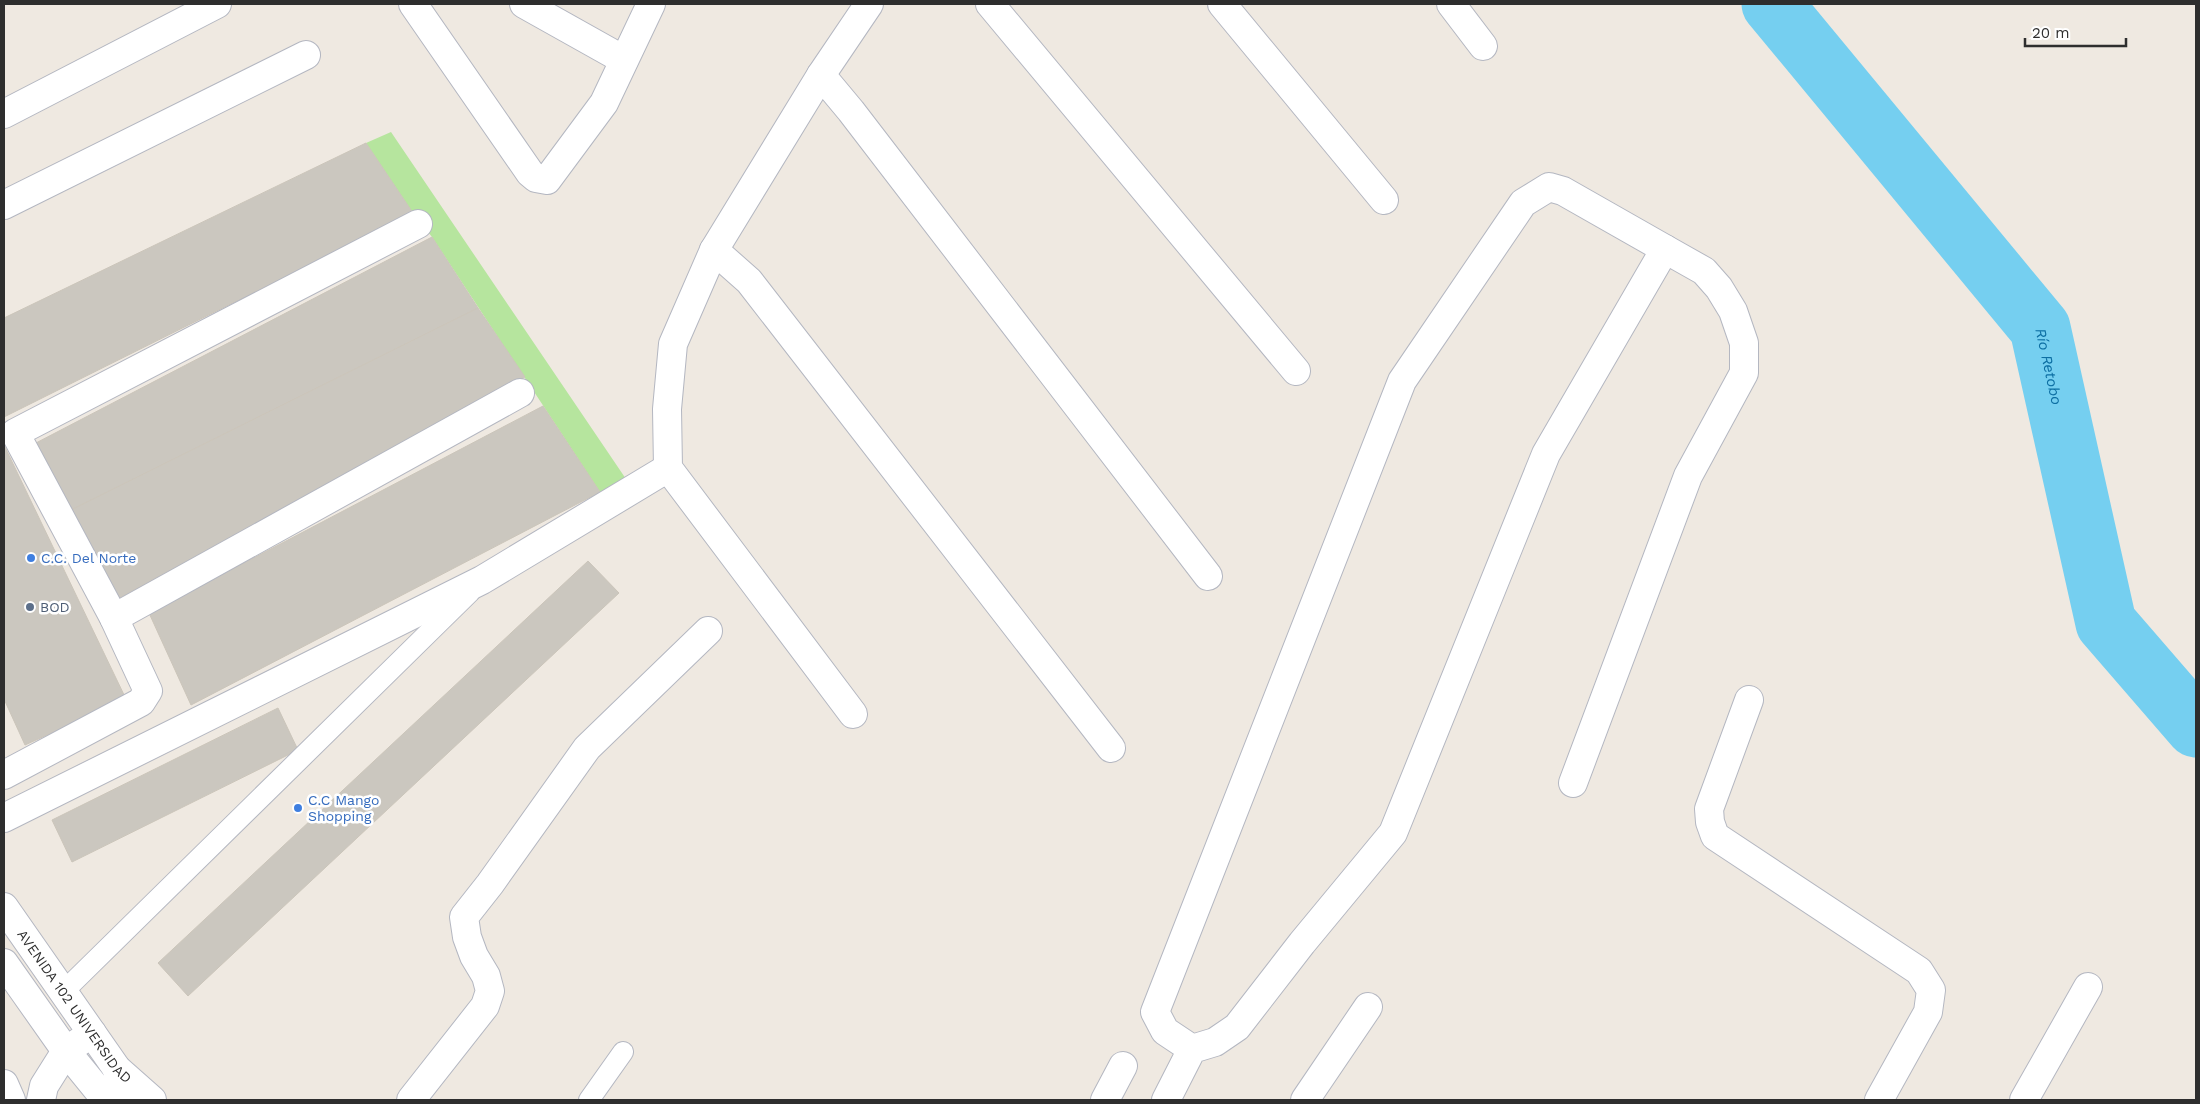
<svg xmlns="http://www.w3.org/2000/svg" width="2200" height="1104" font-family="'Work Sans',sans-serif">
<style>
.green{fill:#b6e59e}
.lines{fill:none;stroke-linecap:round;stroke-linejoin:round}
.river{stroke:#75cff0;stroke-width:61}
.building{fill:#cbc7bf;stroke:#cbc5ba}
.service-casing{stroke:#b4b7c1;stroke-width:22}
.minor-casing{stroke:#b4b7c1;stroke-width:30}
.tertiary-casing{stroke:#b4b7c1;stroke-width:30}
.secondary-casing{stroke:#b4b7c1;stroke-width:30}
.service{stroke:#fff;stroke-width:20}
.minor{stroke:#fff;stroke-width:28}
.tertiary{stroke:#fff;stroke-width:28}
.secondary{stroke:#fff;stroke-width:28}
.shop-dot{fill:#3f7fe0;stroke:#fff;stroke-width:2}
.service-dot{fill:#5c6f8a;stroke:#fff;stroke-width:2}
.labels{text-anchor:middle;stroke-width:5;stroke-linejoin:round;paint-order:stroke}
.shop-label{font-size:14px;fill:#366cbe;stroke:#fff;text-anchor:start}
.service-label{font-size:14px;fill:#4e5e75;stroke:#fff;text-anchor:start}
.street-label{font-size:14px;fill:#2e2e2e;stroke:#fff}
.water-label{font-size:15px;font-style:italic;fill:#0d6fa3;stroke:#fff}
</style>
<rect width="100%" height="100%" fill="#efe9e1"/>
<polygon class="green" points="391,132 626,479 600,492 432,237 413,213 366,143"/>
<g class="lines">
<path class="river" id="s1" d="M1772,4L2040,328L2106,623L2196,727"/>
</g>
<g class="building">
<polygon points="366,143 413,213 4,417 4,318"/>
<polygon points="432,237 478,308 69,511 34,444"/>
<polygon points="478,308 525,377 110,603 69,511"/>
<polygon points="543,406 600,492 191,705 149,613"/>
<polygon points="4,445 126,699 25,745 4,699"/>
<polygon points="588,561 619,593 188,996 158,963"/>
<polygon points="278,708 298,750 72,862 52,820"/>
</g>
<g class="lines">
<g class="service-casing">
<g id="service">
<polyline points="63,992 470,592"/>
<polyline points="589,1100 623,1052"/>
</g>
</g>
<g class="minor-casing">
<g id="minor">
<polyline points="413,4 530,173 536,178 547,180 604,103 651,4"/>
<polyline points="524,4 624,60"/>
<polyline points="990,4 1296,371"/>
<polyline points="1222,4 1384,200"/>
<polyline points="1451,4 1483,46"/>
<polyline points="821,75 851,111 1208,576"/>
<polyline points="4,114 217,4"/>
<polyline points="4,205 306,55"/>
<polyline points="714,250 749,281 1111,748"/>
<polyline points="114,618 520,393"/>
<polyline points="1749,700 1709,809 1710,822 1715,836 1919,971 1931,990 1928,1012 1879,1100"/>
<polyline points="853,714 668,468 667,409 673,344 714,250 821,75 869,4"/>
<polyline points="4,775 141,702 148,691 114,618 15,433 418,224"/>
<polyline points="1573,783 1688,476 1744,373 1744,343 1733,311 1719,288 1704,271 1665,249"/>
<polyline points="4,818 482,580 668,468"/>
<polyline points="411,1100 485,1006 490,991 486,976 474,956 467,937 464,917 490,884 587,748 708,631"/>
<polyline points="1105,1100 1123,1066"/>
<polyline points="1166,1100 1192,1049 1215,1042 1237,1027 1302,943 1393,833 1546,454 1665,249 1563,191 1549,187 1523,203 1402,381 1155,1012 1165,1031 1192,1049"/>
<polyline points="1305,1100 1368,1007"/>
<polyline points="2024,1100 2088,987"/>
</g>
</g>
<g class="tertiary-casing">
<g id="tertiary">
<polyline points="117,1069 121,1100"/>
<polyline points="4,1084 11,1100"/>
<polyline points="41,1100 44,1086 66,1051 92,1033"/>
</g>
</g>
<g class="secondary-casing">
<g id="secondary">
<path id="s2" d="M4,907L117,1069L152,1100"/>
<polyline points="4,963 66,1051 106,1100"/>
</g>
</g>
<use href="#service" class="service"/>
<use href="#minor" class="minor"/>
<use href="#tertiary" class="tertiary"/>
<use href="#secondary" class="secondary"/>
</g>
<g class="shop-dot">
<circle cx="31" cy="558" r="5"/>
<circle cx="298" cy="808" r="5"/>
</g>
<circle class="service-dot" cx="30" cy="607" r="5"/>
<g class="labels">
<g class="shop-label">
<text x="41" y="563">C.C. Del Norte</text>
<text x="308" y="805">C.C Mango<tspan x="308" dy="16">Shopping</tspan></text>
</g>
<g class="service-label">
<text x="40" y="612">BOD</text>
</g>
<g class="street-label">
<text dy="5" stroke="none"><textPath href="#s2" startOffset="122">AVENIDA 102 UNIVERSIDAD</textPath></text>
</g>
<g class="water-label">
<text dy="5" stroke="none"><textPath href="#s1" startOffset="460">Río Retobo</textPath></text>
</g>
</g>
<rect width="2200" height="1104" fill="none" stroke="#2e2e2e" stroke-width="10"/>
<path d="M2025 38v8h101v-8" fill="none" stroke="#2e2e2e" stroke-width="2.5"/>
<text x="2032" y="38" font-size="15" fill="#2e2e2e" stroke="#ffffff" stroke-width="4" paint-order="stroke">20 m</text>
</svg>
